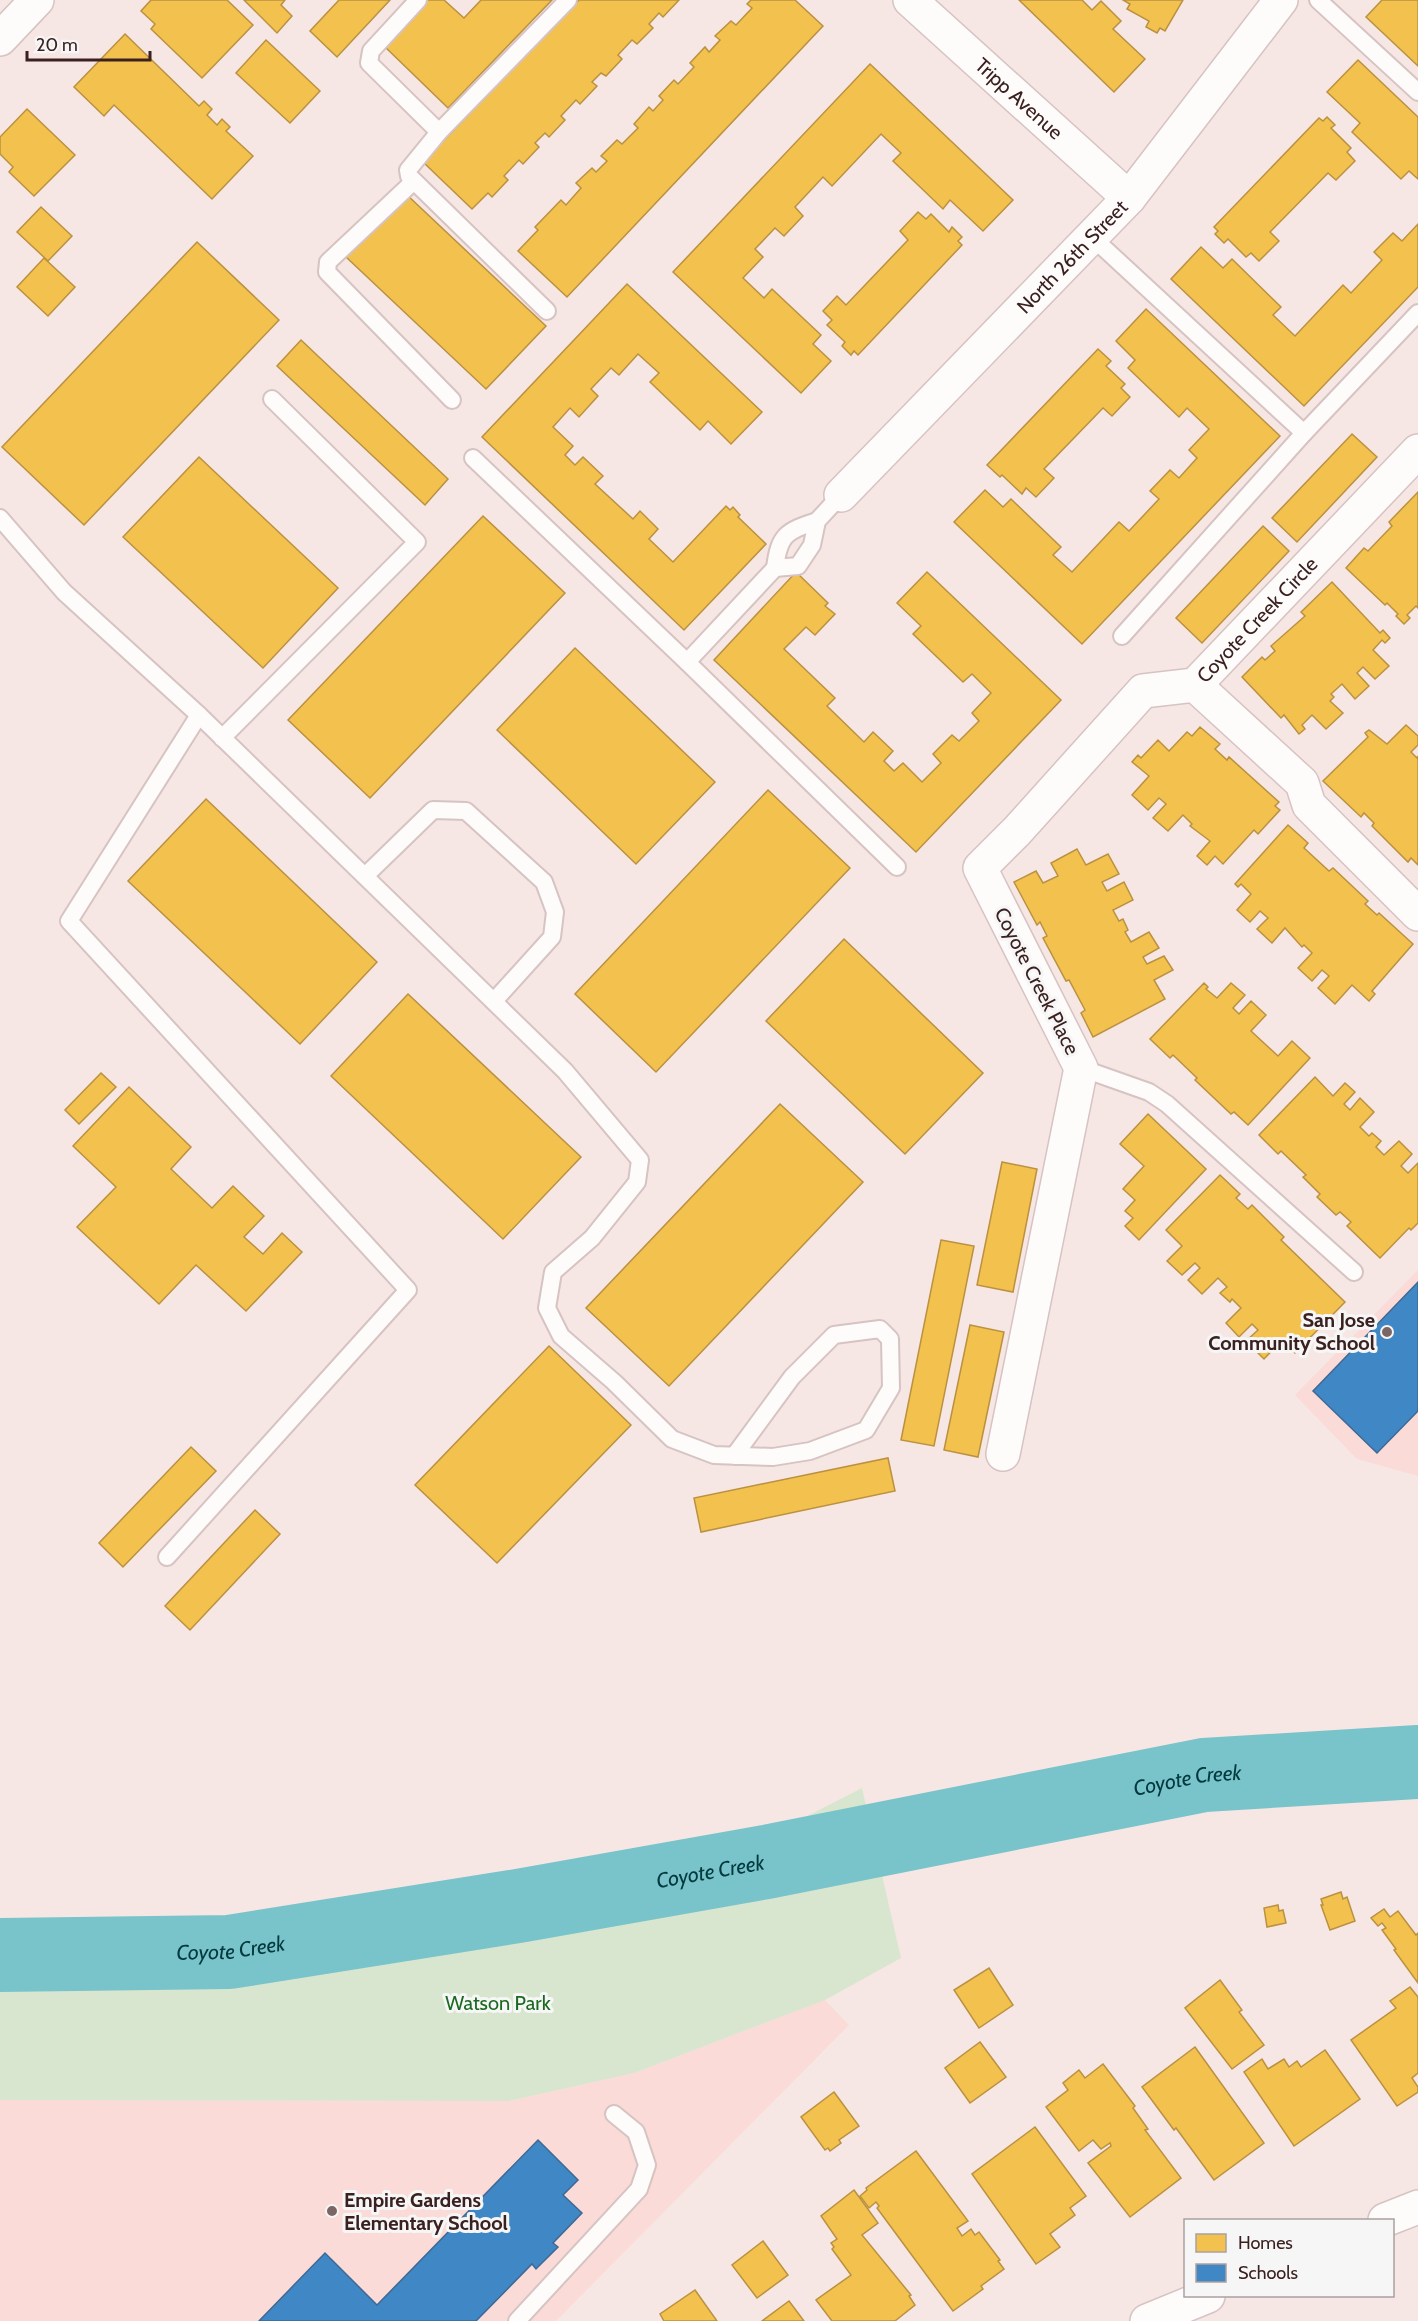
<svg xmlns="http://www.w3.org/2000/svg" width="1418" height="2321" font-family="Cabin,sans-serif">
<style>
.built{fill:#fadbd8}
.green{fill:#d8e6cf}
.homes{fill:#f2c14e;stroke:#bb9140;stroke-width:1.5}
.schools{fill:#3f88c5;stroke:#3e6994;stroke-width:1.5}
.lines{fill:none;stroke-linecap:round;stroke-linejoin:round}
.river{stroke:#79c4ca;stroke-width:74}
.lane-casing{stroke:#d6c3c2;stroke-width:20}
.street-casing{stroke:#d6c3c2;stroke-width:36}
.lane{stroke:#fefbfb;stroke-width:16}
.street{stroke:#fefbfb;stroke-width:33}
.poi-dot{fill:#7c6665;stroke:#f6f6f6;stroke-width:2}
.labels{text-anchor:middle;stroke-width:6;stroke-linejoin:round;paint-order:stroke}
.street-label{font-size:20px;fill:#3a2120;stroke:#f6f6f6}
.poi-label{font-size:20px;font-weight:bold;fill:#3a2120;stroke:#f6f6f6;text-anchor:end}
.park-label{font-size:20px;fill:#1b6920;stroke:#f6f6f6}
.water-label{font-size:21px;font-style:italic;fill:#02393e;stroke:#f6f6f6}
</style>
<rect width="100%" height="100%" fill="#f6e7e5"/>
<g class="built">
<polygon points="1418,1270 1418,1476 1357,1459 1295,1395"/>
<polygon points="825,2000 849,2025 556,2321 0,2321 0,2100 509,2101 634,2073"/>
</g>
<polygon class="green" points="862,1788 901,1958 825,2000 634,2073 509,2101 0,2100 0,1942 378,1923 696,1873"/>
<g class="homes">
<polygon points="151,0 227,0 253,25 202,78 151,29 155,24 141,11"/>
<polygon points="244,0 285,0 281,5 292,16 277,33"/>
<polygon points="339,0 390,0 337,57 310,31"/>
<polygon points="425,0 444,0 464,18 481,0 552,0 448,108 382,44"/>
<polygon points="579,0 679,0 663,17 659,13 649,24 653,28 637,44 632,40 618,55 622,59 606,76 601,73 592,82 597,86 580,104 576,100 561,116 565,120 549,137 545,133 535,143 539,147 523,164 519,160 504,176 508,180 492,197 488,193 472,209 423,162"/>
<polygon points="751,0 795,0 823,26 567,297 518,251 538,230 535,227 561,200 566,205 581,188 576,183 592,168 596,172 607,161 601,156 617,140 622,144 638,128 634,124 649,107 653,111 663,100 659,96 674,80 678,84 694,67 690,63 705,47 709,52 720,40 715,36 731,21 736,25 752,8 747,4"/>
<polygon points="1019,0 1082,0 1092,10 1101,1 1121,21 1113,29 1145,59 1114,92"/>
<polygon points="1123,0 1183,0 1165,31 1160,28 1157,33 1146,27 1149,21 1127,9 1130,4"/>
<polygon points="1382,0 1418,0 1418,66 1366,17"/>
<polygon points="125,34 199,106 204,101 212,109 207,115 217,125 222,119 230,127 226,131 253,156 212,199 114,105 104,116 74,87"/>
<polygon points="266,40 320,91 290,123 236,73"/>
<polygon points="1358,60 1418,117 1418,179 1409,171 1401,179 1352,132 1360,123 1327,92"/>
<polygon points="870,64 1013,200 983,231 950,200 943,209 893,161 901,153 881,134 832,186 823,177 795,207 803,216 784,236 775,228 755,249 763,257 743,278 764,298 772,289 821,335 813,344 831,361 801,393 673,272"/>
<polygon points="27,109 75,155 34,196 9,172 13,167 0,154 0,137"/>
<polygon points="1327,117 1335,125 1331,128 1351,148 1347,152 1355,161 1336,180 1328,173 1270,232 1279,241 1259,261 1251,253 1246,257 1228,239 1224,243 1215,234 1218,231 1214,227 1319,118 1323,121"/>
<polygon points="406,194 546,326 486,389 346,257"/>
<polygon points="41,207 72,236 48,261 17,232"/>
<polygon points="918,212 926,219 931,214 949,232 952,227 962,237 958,241 962,245 858,355 854,351 851,355 842,346 845,342 827,325 832,320 823,311 837,296 846,305 908,240 900,231"/>
<polygon points="1418,224 1418,287 1304,406 1171,279 1201,247 1223,268 1232,259 1281,307 1273,315 1295,336 1343,285 1351,293 1382,260 1374,252 1393,233 1402,241"/>
<polygon points="197,242 279,320 84,525 2,447"/>
<polygon points="44,258 75,287 48,316 17,287"/>
<polygon points="627,284 762,412 731,444 708,421 700,430 650,382 659,373 638,354 619,375 611,368 591,389 598,396 579,417 570,408 553,427 573,446 565,455 575,465 583,457 603,476 595,484 633,519 640,511 658,529 649,539 673,562 726,506 730,510 733,507 740,515 738,517 766,544 684,630 482,437"/>
<polygon points="1146,309 1280,436 1082,644 954,522 985,490 1003,507 1011,499 1061,547 1053,555 1072,572 1119,522 1129,531 1159,499 1150,491 1170,470 1179,478 1197,458 1189,450 1209,429 1187,408 1179,417 1128,368 1135,360 1116,341"/>
<polygon points="301,340 448,479 425,505 277,366"/>
<polygon points="1098,349 1111,361 1106,366 1125,384 1121,388 1130,397 1112,416 1103,408 1044,469 1054,478 1036,497 1026,488 1022,494 1002,475 1000,477 987,465"/>
<polygon points="1352,434 1377,457 1297,542 1272,518"/>
<polygon points="199,457 338,588 263,668 123,537"/>
<polygon points="1418,492 1418,608 1416,606 1407,615 1410,618 1404,624 1396,616 1398,614 1387,603 1385,605 1346,568 1364,548 1368,551 1392,526 1389,522"/>
<polygon points="483,516 565,593 370,798 288,720"/>
<polygon points="1263,526 1289,551 1202,643 1176,618"/>
<polygon points="796,572 828,603 825,606 835,614 815,635 806,627 784,649 835,698 827,706 864,742 873,732 893,751 884,761 894,771 903,763 922,782 941,763 933,754 952,735 959,741 979,721 972,713 991,693 972,674 963,682 913,634 921,626 897,603 927,572 1061,700 916,852 714,660"/>
<polygon points="1332,582 1380,633 1383,630 1390,638 1385,643 1382,640 1373,650 1389,666 1375,679 1363,667 1357,673 1369,686 1355,699 1342,684 1331,694 1334,697 1330,701 1343,713 1326,729 1312,715 1302,725 1305,729 1299,734 1284,715 1281,718 1242,677 1262,657 1265,660 1275,651 1271,646 1305,616 1301,612"/>
<polygon points="575,648 715,782 636,864 497,730"/>
<polygon points="1406,725 1418,736 1418,745 1411,752 1417,758 1418,756 1418,865 1411,858 1408,862 1372,826 1374,823 1364,813 1361,817 1323,781 1368,737 1365,733 1369,730 1387,744"/>
<polygon points="1200,727 1220,744 1215,749 1227,760 1229,757 1279,802 1275,806 1280,810 1258,834 1254,830 1223,864 1215,856 1207,865 1197,856 1210,841 1190,826 1192,824 1183,815 1168,831 1153,818 1166,804 1159,798 1148,810 1132,795 1149,776 1132,762 1138,755 1141,758 1158,740 1169,751 1187,732 1192,736"/>
<polygon points="768,790 850,868 656,1072 575,994"/>
<polygon points="206,799 377,962 300,1044 128,881"/>
<polygon points="1288,825 1308,843 1304,848 1329,871 1333,868 1368,901 1365,904 1377,915 1379,913 1413,944 1372,991 1375,994 1369,1001 1352,985 1335,1004 1318,988 1329,976 1322,970 1312,981 1298,968 1312,953 1304,945 1302,947 1285,928 1272,943 1257,929 1268,918 1260,911 1250,922 1237,910 1251,894 1241,884 1238,887 1235,884"/>
<polygon points="1077,849 1086,865 1108,854 1119,874 1102,882 1107,891 1124,882 1133,900 1113,910 1119,921 1123,919 1128,930 1125,932 1131,942 1149,932 1159,948 1143,957 1147,964 1164,956 1173,970 1154,980 1165,999 1093,1037 1081,1013 1085,1010 1069,980 1066,981 1043,938 1047,936 1040,922 1037,925 1014,882 1036,871 1043,883 1058,876 1051,863"/>
<polygon points="844,939 983,1073 905,1154 766,1021"/>
<polygon points="1204,983 1208,987 1206,989 1217,998 1231,983 1245,995 1233,1008 1239,1014 1251,1001 1266,1015 1251,1031 1278,1056 1292,1041 1310,1058 1248,1125 1234,1112 1231,1114 1195,1080 1197,1078 1173,1055 1170,1058 1150,1039"/>
<polygon points="408,994 581,1157 503,1239 331,1076"/>
<polygon points="101,1073 116,1087 79,1124 65,1110"/>
<polygon points="1315,1077 1333,1096 1345,1083 1355,1092 1344,1104 1350,1110 1360,1098 1374,1112 1360,1127 1369,1136 1372,1133 1381,1141 1376,1147 1384,1155 1399,1141 1412,1154 1401,1166 1408,1173 1418,1163 1418,1223 1411,1230 1409,1228 1380,1258 1347,1226 1351,1222 1340,1212 1336,1215 1317,1197 1320,1194 1303,1177 1306,1175 1281,1151 1278,1154 1259,1135"/>
<polygon points="129,1087 191,1147 171,1169 212,1208 233,1186 264,1216 244,1237 263,1254 282,1233 302,1252 246,1311 196,1265 159,1304 77,1227 116,1187 73,1146"/>
<polygon points="780,1104 863,1182 669,1386 586,1308"/>
<polygon points="1148,1114 1206,1169 1139,1240 1125,1226 1133,1218 1125,1211 1135,1200 1123,1189 1144,1166 1120,1144"/>
<polygon points="1002,1162 1037,1169 1013,1292 977,1285"/>
<polygon points="1220,1175 1240,1194 1236,1198 1248,1209 1252,1205 1284,1237 1281,1240 1345,1302 1295,1353 1282,1340 1264,1359 1246,1341 1258,1330 1252,1324 1239,1337 1226,1323 1241,1308 1232,1299 1230,1302 1220,1293 1227,1287 1218,1278 1202,1294 1188,1280 1200,1268 1195,1263 1182,1275 1167,1261 1182,1246 1166,1230"/>
<polygon points="941,1240 974,1246 934,1446 901,1440"/>
<polygon points="970,1325 1004,1332 978,1457 944,1450"/>
<polygon points="549,1346 631,1425 497,1563 415,1485"/>
<polygon points="191,1447 216,1471 123,1567 99,1543"/>
<polygon points="888,1458 895,1491 701,1532 694,1498"/>
<polygon points="255,1510 280,1534 190,1630 165,1606"/>
<polygon points="1341,1892 1343,1899 1347,1897 1355,1921 1330,1930 1321,1905 1323,1905 1321,1899"/>
<polygon points="1278,1905 1279,1911 1283,1910 1286,1923 1267,1927 1264,1908"/>
<polygon points="1384,1909 1390,1917 1398,1911 1416,1935 1418,1933 1418,1983 1394,1950 1396,1949 1382,1930 1386,1928 1382,1923 1378,1926 1371,1918"/>
<polygon points="989,1968 1013,2005 979,2028 954,1990"/>
<polygon points="1220,1980 1242,2010 1239,2012 1264,2045 1232,2069 1185,2008"/>
<polygon points="1410,1987 1418,1997 1418,2073 1412,2078 1418,2087 1418,2092 1397,2106 1351,2040 1396,2008 1390,2001"/>
<polygon points="980,2042 1006,2077 970,2103 945,2068"/>
<polygon points="1195,2047 1264,2143 1214,2180 1176,2128 1174,2130 1142,2087"/>
<polygon points="1325,2050 1360,2099 1294,2146 1244,2072 1262,2059 1268,2069 1284,2059 1289,2067 1297,2061 1301,2067"/>
<polygon points="1103,2064 1135,2106 1133,2108 1148,2129 1145,2130 1181,2178 1130,2217 1088,2163 1111,2146 1110,2143 1101,2149 1093,2140 1079,2151 1046,2107 1068,2090 1063,2083 1079,2070 1085,2078"/>
<polygon points="834,2092 859,2126 839,2140 841,2143 830,2151 828,2148 825,2150 801,2117"/>
<polygon points="1035,2127 1086,2196 1070,2208 1075,2215 1050,2234 1060,2247 1036,2264 972,2174"/>
<polygon points="916,2151 968,2221 957,2228 962,2236 971,2229 975,2235 979,2232 1000,2260 998,2261 1004,2269 981,2286 983,2289 953,2311 877,2208 879,2206 876,2202 869,2208 860,2196 867,2190 866,2188"/>
<polygon points="854,2190 878,2223 862,2235 911,2295 909,2296 915,2305 895,2321 832,2321 816,2300 851,2275 832,2249 834,2247 831,2243 837,2239 821,2216"/>
<polygon points="763,2241 788,2275 757,2298 732,2265"/>
<polygon points="695,2290 717,2321 664,2321 660,2314"/>
<polygon points="789,2301 804,2321 762,2321"/>
</g>
<g class="schools">
<polygon points="1418,1282 1418,1411 1377,1453 1313,1391"/>
<polygon points="538,2140 578,2180 563,2195 582,2213 553,2243 558,2247 536,2269 532,2264 476,2321 259,2321 325,2253 377,2305"/>
</g>
<g class="lines">
<path class="river" id="s1" d="M0,1955L229,1952L518,1906L766,1862L1204,1775L1418,1762"/>
<g class="lane-casing">
<g id="lane">
<polyline points="418,0 371,51 369,63 439,132"/>
<polyline points="1318,0 1418,92"/>
<polyline points="414,181 328,262 327,272 452,400"/>
<polyline points="1092,237 1304,433 1418,313"/>
<polyline points="547,311 409,176 408,170 439,132 568,0"/>
<polyline points="473,458 687,662 897,867"/>
<polyline points="0,518 64,592 199,715 565,1071 640,1160 637,1182 592,1238 553,1272 547,1308 561,1336 614,1382 672,1439 714,1455 773,1457 810,1451 866,1430 891,1388 890,1339 880,1329 834,1335 792,1377 734,1456"/>
<path d="M817,521C786,531 779,535 775,568L798,566L812,545L817,521L841,495"/>
<polyline points="1122,636 1304,433"/>
<polyline points="687,662 775,568"/>
<polyline points="222,738 417,542 272,399"/>
<polyline points="365,876 433,810 466,811 544,882 555,912 552,937 494,1001"/>
<polyline points="1081,1068 1149,1092 1167,1104 1354,1272"/>
<polyline points="167,1557 408,1290 69,921 199,715"/>
<polyline points="517,2321 639,2189 647,2165 636,2132 614,2114"/>
</g>
</g>
<g class="street-casing">
<g id="street">
<path id="s2" d="M910,0L1129,198"/>
<polyline points="0,39 37,0"/>
<path id="s3" d="M841,495L1129,198L1281,0"/>
<path id="s4" d="M1195,685L1418,451"/>
<polyline points="1195,685 1302,783 1309,805 1418,914"/>
<polyline points="1003,1454 1081,1068 980,868 1017,831 1143,691 1195,685"/>
<polyline points="1385,2220 1418,2207"/>
<polyline points="1147,2321 1208,2296"/>
</g>
</g>
<use href="#lane" class="lane"/>
<use href="#street" class="street"/>
</g>
<g class="poi-dot">
<circle cx="1387" cy="1332" r="6"/>
<circle cx="332" cy="2211" r="6"/>
</g>
<g class="labels">
<g class="street-label">
<text dy="7" stroke="none"><textPath href="#s2" startOffset="147">Tripp Avenue</textPath></text>
<text dy="7" stroke="none"><textPath href="#s3" startOffset="332">North 26th Street</textPath></text>
<text dy="7" stroke="none"><textPath href="#s4" startOffset="90">Coyote Creek Circle</textPath></text>
<text transform="translate(1037 981) rotate(63)" y="7">Coyote Creek Place</text>
</g>
<g class="poi-label">
<text x="1375" y="1327">San Jose<tspan x="1375" dy="23">Community School</tspan></text>
<text x="344" y="2207" text-anchor="start">Empire Gardens<tspan x="344" dy="23">Elementary School</tspan></text>
</g>
<g class="park-label">
<text x="498" y="2010">Watson Park</text>
</g>
<g class="water-label">
<text dy="7" stroke="none"><textPath href="#s1" startOffset="1203">Coyote Creek</textPath></text>
<text dy="7" stroke="none"><textPath href="#s1" startOffset="717">Coyote Creek</textPath></text>
<text dy="7" stroke="none"><textPath href="#s1" startOffset="231">Coyote Creek</textPath></text>
</g>
</g>
<rect x="1184" y="2219" width="210" height="78" fill="#f6f6f6" stroke="#aba1a0" stroke-width="1.5"/>
<rect x="1196" y="2234" width="30" height="18" fill="#f2c14e" stroke="#aba1a0" stroke-width="1.5"/>
<text x="1238" y="2249" font-size="18" fill="#3a2120">Homes</text>
<rect x="1196" y="2264" width="30" height="18" fill="#3f88c5" stroke="#aba1a0" stroke-width="1.5"/>
<text x="1238" y="2279" font-size="18" fill="#3a2120">Schools</text>
<path d="M27 51v9h123v-9" fill="none" stroke="#3a2120" stroke-width="3"/>
<text x="36" y="51" font-size="18" fill="#3a2120" stroke="#f6f6f6" stroke-width="4.5" paint-order="stroke">20 m</text>
</svg>
